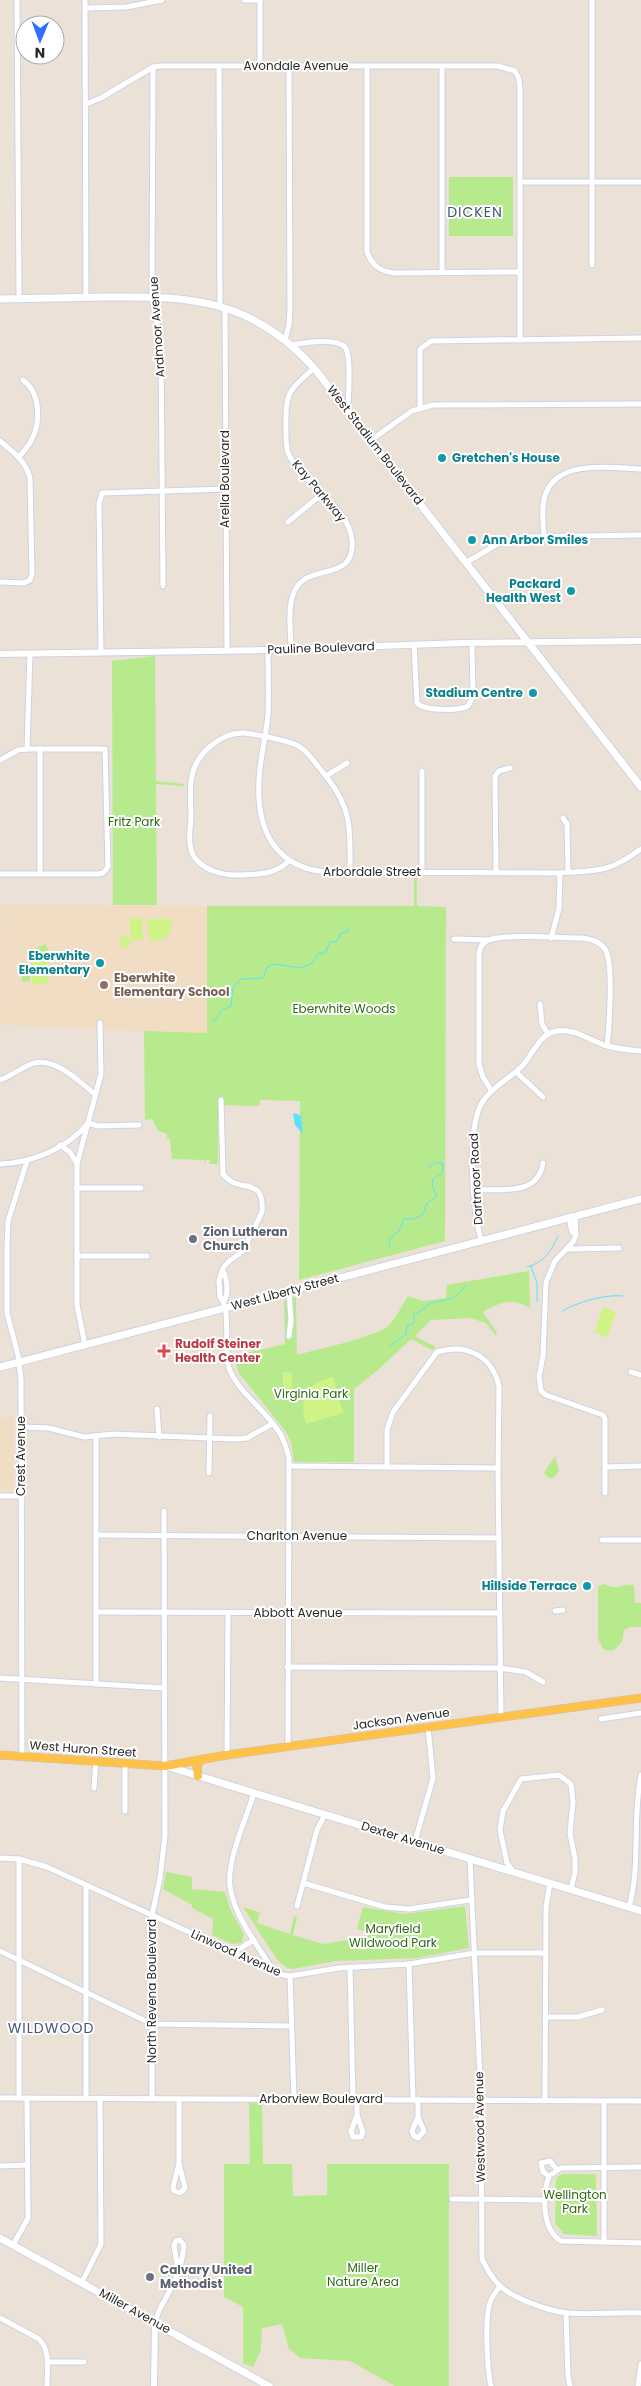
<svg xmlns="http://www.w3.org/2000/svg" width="641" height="2386" font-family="Poppins,sans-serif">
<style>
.education{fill:#f1ddc4}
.green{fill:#b6ea8c}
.pitch{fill:#d0f386}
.water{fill:#5ce2fc}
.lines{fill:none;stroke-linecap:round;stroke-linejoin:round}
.stream{stroke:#5ce2fc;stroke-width:1}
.minor-casing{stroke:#ccd3e3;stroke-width:7}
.tertiary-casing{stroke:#ccd3e3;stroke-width:8}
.secondary-casing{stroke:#ccd3e3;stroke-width:9}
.primary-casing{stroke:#c3c3c3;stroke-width:9}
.minor{stroke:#fff;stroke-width:5}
.tertiary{stroke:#fff;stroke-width:6}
.secondary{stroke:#fff;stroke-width:7}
.primary{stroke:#ffc249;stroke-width:8}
.culture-dot{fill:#0f9aa8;stroke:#fff;stroke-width:2}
.education-dot{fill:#8d6e63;stroke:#fff;stroke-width:2}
.worship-dot{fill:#6b7280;stroke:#fff;stroke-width:2}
.health-dot{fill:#e0444e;stroke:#fff;stroke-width:2}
.labels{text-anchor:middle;stroke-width:4;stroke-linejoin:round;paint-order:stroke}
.street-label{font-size:12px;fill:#282828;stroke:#fff}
.culture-label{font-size:12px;font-weight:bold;fill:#0d838f;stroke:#fff;text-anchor:end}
.park-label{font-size:12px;fill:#2d6b11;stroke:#fff}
.education-label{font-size:12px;font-weight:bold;fill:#785e54;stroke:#fff;text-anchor:start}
.worship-label{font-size:12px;font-weight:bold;fill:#5b616d;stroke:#fff;text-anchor:start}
.health-label{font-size:12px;font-weight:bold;fill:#be3a42;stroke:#fff;text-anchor:start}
.neighbourhood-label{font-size:14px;letter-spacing:1px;fill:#43547d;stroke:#fff}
</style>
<rect width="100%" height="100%" fill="#ece1d7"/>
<g class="education">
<polygon points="1,905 207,906 207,1034 0,1025"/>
<polygon points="14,1416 14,1490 0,1490 0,1419"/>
</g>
<g class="green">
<rect x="449" y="177" width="64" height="59"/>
<polygon points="155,656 156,781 184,784 184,786 156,784 157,905 113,905 112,661"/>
<polygon points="414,878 417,878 417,906 446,907 445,1241 299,1280 300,1101 260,1100 259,1106 218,1105 218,1164 209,1164 210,1160 206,1160 206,1163 204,1160 172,1159 170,1139 167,1138 167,1134 158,1131 152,1119 145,1120 144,1031 207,1033 207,906 414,906"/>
<polygon points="46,944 48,951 29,958 26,952"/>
<polygon points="23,964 30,965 30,981 22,982"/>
<path d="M529,1271L530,1308C512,1297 499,1303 483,1312L497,1333L496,1336L486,1323L470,1318L431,1320L415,1336L436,1347L432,1350L411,1339L378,1370L354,1389V1462H294L291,1442L286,1432L239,1373L233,1356L285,1344L284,1300L296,1297L297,1355C317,1349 378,1337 389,1325C397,1317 402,1305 408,1296L423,1301L446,1298L447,1285Z"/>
<polygon points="555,1456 559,1471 554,1478 549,1478 544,1473"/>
<path d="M604,1584C616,1591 623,1583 634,1585L635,1603H641V1627H631L624,1630L622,1642L614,1650H604L598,1639V1586Z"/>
<polygon points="166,1872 192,1877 192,1889 225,1892 231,1911 244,1934 242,1943 232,1944 212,1935 213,1919 192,1908 192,1905 163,1889"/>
<polygon points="465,1906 469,1948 417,1958 336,1961 293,1969 287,1968 278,1961 243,1907 260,1913 257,1923 290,1934 294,1916 297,1917 293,1935 322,1944 368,1937 368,1932 357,1929 363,1907 405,1914"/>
<polygon points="249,2103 262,2103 263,2164 292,2164 293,2196 327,2195 327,2164 449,2164 449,2386 395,2386 350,2361 300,2358 289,2349 282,2324 262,2328 261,2350 253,2367 243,2363 243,2307 224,2297 224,2164 250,2164"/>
<polygon points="596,2174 597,2236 564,2234 555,2223 556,2180 558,2176 565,2174"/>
</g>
<g class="pitch">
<polygon points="130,918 142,918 143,940 131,940"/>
<path d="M147,919H172C171,935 166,942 150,941Z"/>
<circle cx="125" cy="942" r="6"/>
<polygon points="32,960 48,961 47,984 32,984"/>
<polygon points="603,1307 616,1312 607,1337 594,1332"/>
<polygon points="283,1372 292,1373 292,1388 283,1388"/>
<path d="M333,1377L343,1413L306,1424C298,1398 307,1383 333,1377Z"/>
</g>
<polygon class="water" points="295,1113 301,1116 303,1134 295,1125 293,1114"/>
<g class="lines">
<g class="stream">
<polyline points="213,1022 222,1010 231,1006 233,987 241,979 263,978 267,967 275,964 300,968 311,964 318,954 325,953 330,942 336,942 341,933 347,932 349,928"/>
<polyline points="390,1246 389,1239 399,1231 404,1219 414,1219 423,1214 427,1203 437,1196 432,1186 433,1179 442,1173 443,1164 436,1162 429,1167"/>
<polyline points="531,1266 537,1283 537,1302"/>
<path d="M527,1267C544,1263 551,1251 558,1236"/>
<path d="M562,1311C578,1302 605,1294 623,1296"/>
<path d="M390,1346L406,1334L407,1326L414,1323V1315L425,1308L427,1305C443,1297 453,1305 465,1286"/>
</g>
<g class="minor-casing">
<g id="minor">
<polyline points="17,0 19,299"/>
<polyline points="85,0 86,297"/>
<polyline points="244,0 260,0"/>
<polyline points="592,0 592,265"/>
<polyline points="86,8 126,7 162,0"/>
<polyline points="219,66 220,307"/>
<polyline points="260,66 260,0"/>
<path d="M367,66V252C372,265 379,271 394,273L520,272"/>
<polyline points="153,67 152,297 161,346 163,586"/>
<polyline points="86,104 101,98 153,67 160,66 498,66 515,71 519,79 520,89 520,339"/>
<polyline points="520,182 641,182"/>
<polyline points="442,272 442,66"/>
<polyline points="225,308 227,651"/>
<polyline points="285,340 289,325 290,309 289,66"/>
<path d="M291,345C303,343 336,337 345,347C352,355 348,398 348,410"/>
<polyline points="420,407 420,349 431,341 641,338"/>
<polyline points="371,440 412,411 433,405 641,404"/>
<path d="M0,441C13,452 26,461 30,478L32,574L30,580L24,583L0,582"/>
<path d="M19,457C23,452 28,447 31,441C41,423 41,393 23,380"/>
<polyline points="288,522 322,494"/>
<path d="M544,535C543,522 541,506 546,493C559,459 612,468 641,469"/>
<polyline points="467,562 501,542 521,537 641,535"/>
<path d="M414,644L417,703C424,711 459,711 468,706L473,697L472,643"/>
<path d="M291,649C291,632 287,608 294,592C307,561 356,584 352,540C349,507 303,484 289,455C285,447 286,435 286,425C285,391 290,390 314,368"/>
<path d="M268,650C268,672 269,694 268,715C266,737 260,758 259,780C256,830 276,870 330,872L560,873C599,870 608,873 641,849"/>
<polyline points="101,653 99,504 102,493 225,489"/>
<polyline points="27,749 30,654"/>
<polyline points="0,760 18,750 27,749 105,749 108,867 103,873 98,874 0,874"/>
<polyline points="326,776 347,763"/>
<polyline points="563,818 567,824 568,872"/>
<path d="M289,861C273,876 257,874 236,875C221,875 204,870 195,858C187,848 190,830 191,818C191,804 189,789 192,776C196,754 220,733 243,733C249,733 256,735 262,736C305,744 301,745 328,779C353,810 350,834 350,872"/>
<polyline points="422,872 422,771"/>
<polyline points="496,872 495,776 499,771 510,768"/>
<polyline points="40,874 40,749"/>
<polyline points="551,938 559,909 560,873"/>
<polyline points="454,939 489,940"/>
<polyline points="540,1004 542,1024 548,1034"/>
<polyline points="516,1072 543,1097"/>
<path d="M0,1080C11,1076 20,1069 31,1064C54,1055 79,1082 95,1094"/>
<path d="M491,1090L483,1077L479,1064V954C480,948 481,944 487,941C503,933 561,938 581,938C591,939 599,941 605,949C614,962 609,1029 607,1046"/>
<path d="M221,1100L223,1174C238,1195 265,1174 262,1212L243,1251L228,1262L223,1268L219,1280L220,1297C232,1309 223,1350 229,1368C237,1391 266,1411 279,1432C284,1439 286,1448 289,1457L288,1747"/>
<polyline points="60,1145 70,1152 77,1164 77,1305 85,1345"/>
<path d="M0,1164C31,1163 69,1148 88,1123L98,1126L139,1125"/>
<polyline points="77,1164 101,1074 100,1023"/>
<polyline points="76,1188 141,1188"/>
<path d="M475,1190C501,1188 538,1197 543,1163"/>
<polyline points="569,1217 572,1232 576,1235 575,1216"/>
<polyline points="576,1235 573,1242 555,1261 546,1282 543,1356 539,1376 541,1391 546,1395 603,1415 605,1419 605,1493"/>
<path d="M481,1239C472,1210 466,1126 483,1101C494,1085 510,1079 523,1065C532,1055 539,1036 553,1032C572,1026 590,1041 607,1046C618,1049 630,1050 641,1051"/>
<polyline points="568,1249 619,1248"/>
<polyline points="77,1256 147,1256"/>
<path d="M223,1271C227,1279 229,1293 224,1301"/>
<polyline points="289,1336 291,1320 289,1291"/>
<polyline points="631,1372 641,1375"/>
<polyline points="157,1409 159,1437"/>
<polyline points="21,1427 49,1428 84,1437 114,1434 234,1439 247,1438 272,1424"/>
<polyline points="96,1436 96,1684"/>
<polyline points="289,1466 498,1468"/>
<path d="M387,1467V1430L393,1412L437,1352C467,1343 492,1356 499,1386L498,1473L501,1717"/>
<polyline points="606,1467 641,1466"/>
<polyline points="209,1473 210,1416"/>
<polyline points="0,1496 22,1496"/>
<polyline points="96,1535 499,1538"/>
<polyline points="602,1540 641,1540"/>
<polyline points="555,1611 563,1610"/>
<polyline points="96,1612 499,1613"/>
<polyline points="287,1667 499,1668 526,1672 543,1682"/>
<polyline points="0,1678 164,1688"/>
<polyline points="601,1719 641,1713"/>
<polyline points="227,1755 228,1613"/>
<polyline points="22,1756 21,1379 18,1355 7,1313 7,1246 8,1221 27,1161"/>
<polyline points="94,1788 96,1760"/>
<path d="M254,1793C246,1819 227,1859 230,1886C234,1916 257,1944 272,1969"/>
<polyline points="125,1811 125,1769 127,1763"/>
<polyline points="415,1841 433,1778 428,1727"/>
<polyline points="0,1858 19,1859 47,1867 283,1975 290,1976 339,1968 409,1964 475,1953 545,1953"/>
<path d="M470,1859L481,2099L482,2259C487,2269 491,2277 499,2285C512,2298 548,2311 567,2313C591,2315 617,2312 641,2313"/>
<polyline points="513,1871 507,1863 500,1830 503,1811 521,1779 559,1775 571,1784 573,1802 570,1833 575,1859 575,1872 571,1889"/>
<polyline points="303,1883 385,1907 409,1909 470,1900"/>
<polyline points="86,1887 86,2098"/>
<polyline points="297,1906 317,1830 325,1814"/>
<path d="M629,1907C641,1865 632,1818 641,1775"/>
<polyline points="0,1951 152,2024 291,2026"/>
<polyline points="234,1952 254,1940"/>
<polyline points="409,1964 413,2099"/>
<polyline points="350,1967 353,2098"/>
<polyline points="290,1976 294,2099"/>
<polyline points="545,2017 578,2017 602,2010"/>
<polyline points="0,2098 641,2101"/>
<polyline points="19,2098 19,1859"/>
<polyline points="152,2098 152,1915 160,1878 165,1836 164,1511"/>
<polyline points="545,2099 546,1907 550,1883"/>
<polyline points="604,2101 604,2242"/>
<polyline points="357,2115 363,2132 361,2137 353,2137 351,2131 357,2115 357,2099"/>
<polyline points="418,2117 424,2131 418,2138 414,2136 412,2131 418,2117 418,2099"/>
<polyline points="179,2163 185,2188 180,2193 174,2191 173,2187 179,2163 179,2099"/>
<polyline points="0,2166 28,2165"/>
<path d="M641,2167L561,2168L549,2176C542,2196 542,2230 561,2241L641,2243"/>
<polyline points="549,2176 543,2172 541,2163 550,2161 557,2170"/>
<polyline points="452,2199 546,2200"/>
<polyline points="13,2245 28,2218 27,2098"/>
<polyline points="82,2282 101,2244 100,2098"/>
<polyline points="566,2313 568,2376 570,2386"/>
<path d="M0,2318L39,2339C51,2351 47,2370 47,2386"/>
<path d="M155,2323C157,2312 163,2303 168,2294C176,2279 183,2262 184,2245L180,2240L176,2241L174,2245L178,2270"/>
<polyline points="47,2362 84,2362"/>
<path d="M491,2386C487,2369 484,2315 491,2300C493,2295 497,2291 500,2286"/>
<polyline points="638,2386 641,2364"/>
</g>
</g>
<g class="tertiary-casing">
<g id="tertiary">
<polyline points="0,654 268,650 463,643 641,641"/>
<polyline points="154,2386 155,2323"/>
</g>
</g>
<g class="secondary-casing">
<g id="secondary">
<path d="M0,299C36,298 71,298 107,297C193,296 253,300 314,368L641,787"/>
<polyline points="0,1367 641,1199"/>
<polyline points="166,1766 641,1911"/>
<polyline points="0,2238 269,2386"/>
</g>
</g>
<g class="primary-casing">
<g id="primary">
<polyline points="0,1755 165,1766 227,1755 641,1698"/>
<polyline points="198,1776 197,1766 201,1759"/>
</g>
</g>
<use href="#minor" class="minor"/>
<use href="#tertiary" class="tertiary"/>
<use href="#secondary" class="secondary"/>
<use href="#primary" class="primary"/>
</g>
<g class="culture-dot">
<circle cx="442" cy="458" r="5"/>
<circle cx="472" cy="540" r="5"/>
<circle cx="571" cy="591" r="5"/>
<circle cx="533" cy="693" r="5"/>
<circle cx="100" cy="963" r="5"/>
<circle cx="587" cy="1586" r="5"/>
</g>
<circle class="education-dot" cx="104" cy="985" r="5"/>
<g class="worship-dot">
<circle cx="193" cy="1239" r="5"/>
<circle cx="150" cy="2277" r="5"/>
</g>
<path class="health-dot" d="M161.5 1343.5h5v5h5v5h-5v5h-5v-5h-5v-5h5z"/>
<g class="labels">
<g class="street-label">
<text x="296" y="70">Avondale Avenue</text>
<text transform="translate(157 327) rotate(-94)" y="4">Ardmoor Avenue</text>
<text transform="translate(375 445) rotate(52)" y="4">West Stadium Boulevard</text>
<text transform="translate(225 479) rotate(-90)" y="4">Arella Boulevard</text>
<text transform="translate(319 491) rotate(50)" y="4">Kay Parkway</text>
<text transform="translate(321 648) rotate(-2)" y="4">Pauline Boulevard</text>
<text x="372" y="876">Arbordale Street</text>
<text transform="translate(476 1179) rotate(-93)" y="4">Dartmoor Road</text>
<text transform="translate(285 1292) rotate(-15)" y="4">West Liberty Street</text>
<text transform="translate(21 1456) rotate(-90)" y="4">Crest Avenue</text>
<text x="297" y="1540">Charlton Avenue</text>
<text x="298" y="1617">Abbott Avenue</text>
<text transform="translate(401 1719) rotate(-8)" y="4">Jackson Avenue</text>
<text transform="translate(83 1749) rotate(4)" y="4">West Huron Street</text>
<text transform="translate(403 1838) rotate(17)" y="4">Dexter Avenue</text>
<text transform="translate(236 1953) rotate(24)" y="4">Linwood Avenue</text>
<text transform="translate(152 1991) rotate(-90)" y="4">North Revena Boulevard</text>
<text x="321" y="2103">Arborview Boulevard</text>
<text transform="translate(480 2127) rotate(-91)" y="4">Westwood Avenue</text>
<text transform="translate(135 2311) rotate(29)" y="4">Miller Avenue</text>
</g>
<g class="culture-label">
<text x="452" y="462" text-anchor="start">Gretchen's House</text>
<text x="482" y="544" text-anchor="start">Ann Arbor Smiles</text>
<text x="561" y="588">Packard<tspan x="561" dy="14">Health West</tspan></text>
<text x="523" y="697">Stadium Centre</text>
<text x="90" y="960">Eberwhite<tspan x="90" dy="14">Elementary</tspan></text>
<text x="577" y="1590">Hillside Terrace</text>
</g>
<g class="park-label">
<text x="134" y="826">Fritz Park</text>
<text x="344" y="1013">Eberwhite Woods</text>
<text x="311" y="1398">Virginia Park</text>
<text x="393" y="1933">Maryfield<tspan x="393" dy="14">Wildwood Park</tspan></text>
<text x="575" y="2199">Wellington<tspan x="575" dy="14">Park</tspan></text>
<text x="363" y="2272">Miller<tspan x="363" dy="14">Nature Area</tspan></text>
</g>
<g class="education-label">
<text x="114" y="982">Eberwhite<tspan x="114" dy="14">Elementary School</tspan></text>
</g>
<g class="worship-label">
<text x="203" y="1236">Zion Lutheran<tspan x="203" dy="14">Church</tspan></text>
<text x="160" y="2274">Calvary United<tspan x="160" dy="14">Methodist</tspan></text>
</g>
<g class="health-label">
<text x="175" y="1348">Rudolf Steiner<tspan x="175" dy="14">Health Center</tspan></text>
</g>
<g class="neighbourhood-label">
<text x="475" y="217">DICKEN</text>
<text x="51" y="2033">WILDWOOD</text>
</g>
</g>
<g transform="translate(40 40) rotate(181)"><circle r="24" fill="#ffffff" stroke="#a9a9a9"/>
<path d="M0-4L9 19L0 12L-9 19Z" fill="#316dff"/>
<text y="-8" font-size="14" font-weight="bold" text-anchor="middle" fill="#282828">N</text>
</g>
</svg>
